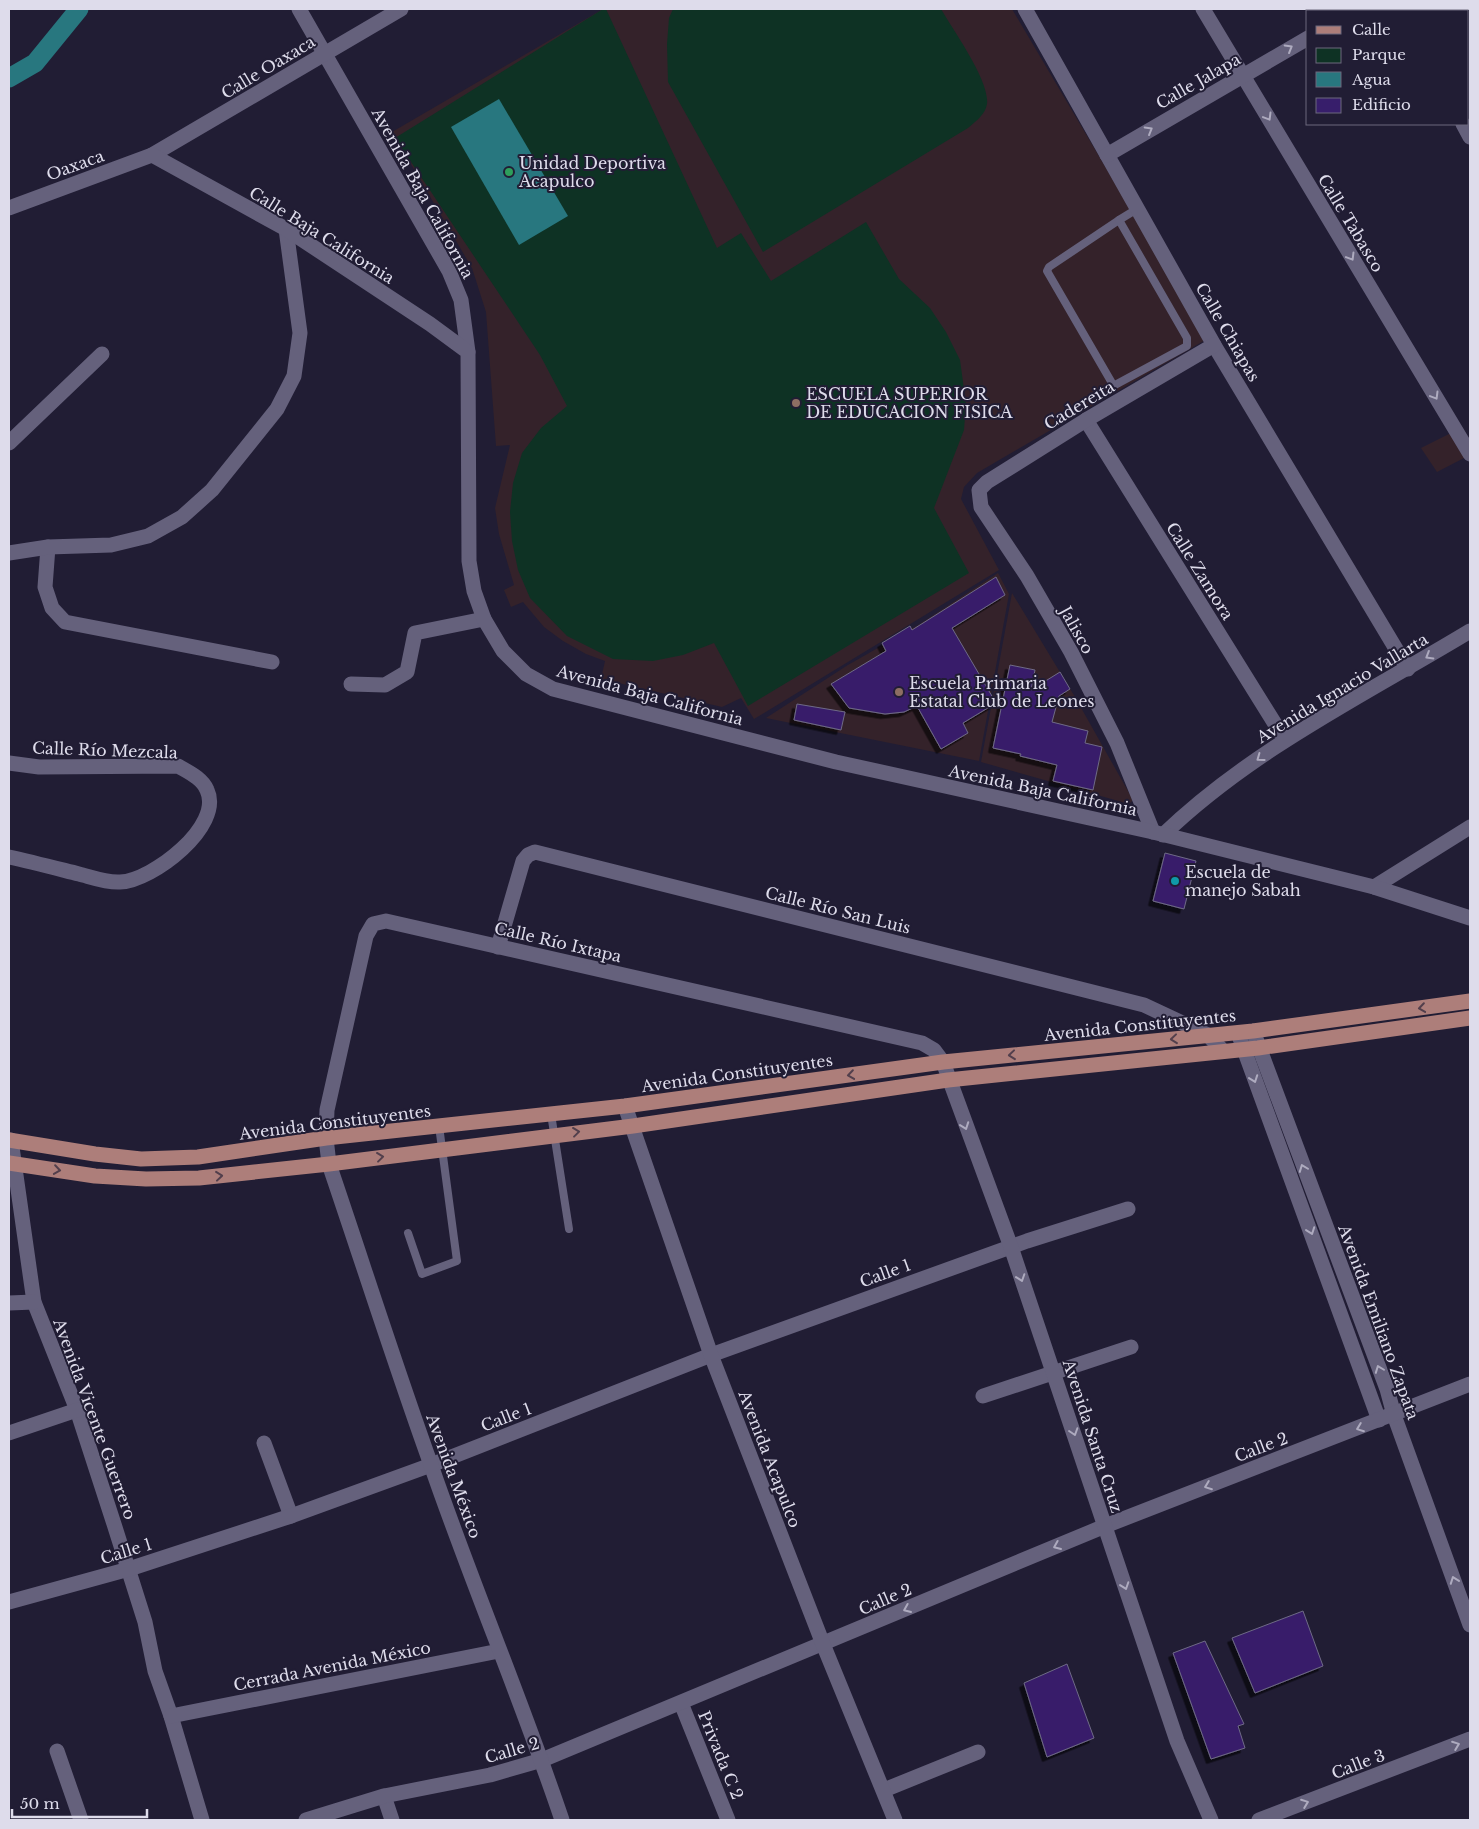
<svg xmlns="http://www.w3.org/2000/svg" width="1479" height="1829" font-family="'Libre Baskerville',serif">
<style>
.education{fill:#34222a}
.green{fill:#0e3224}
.water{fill:#28777f}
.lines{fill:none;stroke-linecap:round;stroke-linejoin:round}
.canal{stroke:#28777f;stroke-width:19}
.building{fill:#371e6b;stroke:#6f6a86;filter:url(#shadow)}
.lane{stroke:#65617c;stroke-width:8}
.street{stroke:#65617c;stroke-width:15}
.secondary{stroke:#65617c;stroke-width:15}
.primary{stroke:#ad7e7a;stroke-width:15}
.oneway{stroke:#aeabbf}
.oneway2{stroke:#523f4c}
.leisure-dot{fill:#2e9e5b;stroke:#211d34;stroke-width:2}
.education-dot{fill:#8d6e63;stroke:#211d34;stroke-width:2}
.culture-dot{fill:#0f9aa8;stroke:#211d34;stroke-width:2}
.labels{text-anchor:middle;stroke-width:4;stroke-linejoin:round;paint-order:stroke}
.street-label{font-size:16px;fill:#dedceb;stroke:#211d34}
.poi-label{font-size:16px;fill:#dedceb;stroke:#211d34;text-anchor:start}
</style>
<defs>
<filter id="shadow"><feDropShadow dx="-4.5" dy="4.5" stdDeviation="0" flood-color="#0009"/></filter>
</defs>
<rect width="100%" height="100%" fill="#211d34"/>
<g class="education">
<polygon points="603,9 1012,9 1207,339 977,473 964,487 961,499 999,570 754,719 741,698 722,707 601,679 605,661 586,654 563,641 544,627 523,602 511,607 504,590 514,585 499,534 495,508 510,445 496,446 486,312 472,268 392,132"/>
<polygon points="1451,433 1466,457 1437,472 1421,448"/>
<polygon points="998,573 1009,594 979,761 766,718 848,665 920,624"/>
<polygon points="1012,593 1075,697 1133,800 1129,804 981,762"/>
</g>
<g class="green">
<polygon points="603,9 606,9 717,248 741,233 771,281 866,222 899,279 930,308 946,332 960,360 966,404 964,430 934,508 969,573 748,706 714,643 683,655 653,661 613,659 567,636 530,598 518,570 512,541 510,512 513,483 522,453 541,428 567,406 540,355 395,138"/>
<path d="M673,9H941C953,30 990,81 987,104C985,115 976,121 968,128L763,252L668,82L667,44L669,18Z"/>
</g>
<polygon class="water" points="499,99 568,216 519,245 451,127"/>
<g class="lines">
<polyline class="canal" points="9,78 35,63 79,9"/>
</g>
<g class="building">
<polygon points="996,577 1005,595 952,628 996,703 963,723 968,733 941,749 917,706 904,712 885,714 849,708 831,684 886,651 882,643 910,626 912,630"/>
<polygon points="1010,665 1035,670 1031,690 1060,672 1070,689 1059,696 1052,722 1088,731 1085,743 1102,747 1093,790 1053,781 1057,765 1020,756 1021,754 993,748"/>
<polygon points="797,704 845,712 841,730 794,720"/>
<polygon points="1165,853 1196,861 1184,909 1153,901"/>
<polygon points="1303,1611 1323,1666 1255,1693 1232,1638"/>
<polygon points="1205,1641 1244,1724 1238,1726 1245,1748 1211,1759 1173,1653"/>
<polygon points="1067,1664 1094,1738 1047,1757 1024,1683"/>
</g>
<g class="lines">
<g class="lane">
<polygon points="1119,220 1187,338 1187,346 1115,385 1112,383 1047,271 1049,267"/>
<polyline points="1119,220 1137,209"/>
<polyline points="551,1114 569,1229"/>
<polyline points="408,1233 422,1274 457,1261 439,1126"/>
</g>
<g class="street">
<polyline points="299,9 449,271 461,300 468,352"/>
<polyline points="1025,9 1214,345 1408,669"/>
<polyline points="1203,9 1470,454"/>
<polyline points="1396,9 1398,11"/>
<polyline points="1354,11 1358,9"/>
<polyline points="1463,124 1470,137"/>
<polyline points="152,155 401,9"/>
<polyline points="1107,155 1308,38"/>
<polyline points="1086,420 1285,740"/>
<polyline points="9,443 102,354"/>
<polyline points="48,547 45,587 52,608 65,622 272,662"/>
<polyline points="9,553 48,547 111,545 148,536 182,517 212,490 277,409 294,376 300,333 286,229"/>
<polyline points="351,684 385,685 407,672 415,633 484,619"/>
<path d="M9,763L39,767L178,766C188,772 202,778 207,790C224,826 152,881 120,882C107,883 91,877 79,874C55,868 32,862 9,857"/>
<polyline points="1153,832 1117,743 1071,652 1027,576 981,507 979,490 987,482 1086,420 1214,345"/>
<path d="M1163,835C1252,749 1366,694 1470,631"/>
<polyline points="1374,887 1470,827"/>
<polyline points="498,947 523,861 528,855 535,852 1144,1005 1208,1035 1223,1051"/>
<polyline points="1253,1031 1387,1389 1394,1415 1470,1625"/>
<polyline points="1238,1033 1379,1420"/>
<polyline points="11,1140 34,1302 77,1410 114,1524 145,1622 155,1671 171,1716 202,1820"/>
<polyline points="9,1303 34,1302"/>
<polyline points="983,1396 1131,1347"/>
<polyline points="9,1433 77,1410"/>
<polyline points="264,1443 291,1516"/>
<polyline points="9,1602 129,1569 291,1516 431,1465 711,1355 1027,1241 1128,1209"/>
<polyline points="681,1703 728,1820"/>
<polyline points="171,1716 499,1651"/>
<polyline points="57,1751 81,1820"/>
<polyline points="884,1790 978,1752"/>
<polyline points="384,1796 392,1820"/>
<polyline points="306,1820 384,1796 490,1775 542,1760 1105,1526 1470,1384"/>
<path d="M562,1820C522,1701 472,1584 431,1465C395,1365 363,1264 329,1164L326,1138L327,1110L366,936L373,924L386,921L922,1043L934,1050L943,1062L1011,1247L1177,1741L1211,1820"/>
<polyline points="1259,1820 1470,1739"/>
</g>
<g class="secondary">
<polyline points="9,208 152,155 286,229 430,324 468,352 469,561 474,591 484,619 503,651 526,674 553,689 836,762 1153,832 1374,887 1470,918"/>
<polyline points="625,1106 711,1355 823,1644 895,1820"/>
</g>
<g class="primary">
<polyline points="9,1140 95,1154 141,1159 198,1157 326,1138 625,1106 943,1062 1253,1031 1470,1001"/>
<polyline points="9,1163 95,1176 146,1179 199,1178 329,1164 633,1126 948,1080 1258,1048 1470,1018"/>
</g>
</g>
<defs><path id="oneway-chevron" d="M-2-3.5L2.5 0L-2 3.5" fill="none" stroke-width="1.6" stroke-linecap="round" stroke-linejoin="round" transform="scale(1.25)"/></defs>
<g class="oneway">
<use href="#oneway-chevron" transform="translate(1289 48) rotate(-30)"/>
<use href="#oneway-chevron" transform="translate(1268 117) rotate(59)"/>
<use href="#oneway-chevron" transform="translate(1149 130) rotate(-30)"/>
<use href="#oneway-chevron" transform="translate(1351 257) rotate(59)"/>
<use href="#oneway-chevron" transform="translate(1435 396) rotate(59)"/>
<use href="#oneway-chevron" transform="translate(1429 656) rotate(149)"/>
<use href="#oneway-chevron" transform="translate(1260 758) rotate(144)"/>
<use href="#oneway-chevron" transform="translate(1254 1079) rotate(70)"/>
<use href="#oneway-chevron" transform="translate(965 1126) rotate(70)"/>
<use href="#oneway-chevron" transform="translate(1303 1168) rotate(-111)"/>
<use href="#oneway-chevron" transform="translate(1311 1231) rotate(70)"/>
<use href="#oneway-chevron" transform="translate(1021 1278) rotate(71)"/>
<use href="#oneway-chevron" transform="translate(1379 1369) rotate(-111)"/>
<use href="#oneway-chevron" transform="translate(1360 1428) rotate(159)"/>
<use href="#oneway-chevron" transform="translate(1074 1432) rotate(72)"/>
<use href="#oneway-chevron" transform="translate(1208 1486) rotate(159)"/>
<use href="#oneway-chevron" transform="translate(1057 1546) rotate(157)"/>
<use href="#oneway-chevron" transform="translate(1454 1580) rotate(-110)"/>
<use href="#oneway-chevron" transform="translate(1125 1586) rotate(71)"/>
<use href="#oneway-chevron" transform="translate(907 1609) rotate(157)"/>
<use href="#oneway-chevron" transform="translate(1456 1745) rotate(-21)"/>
<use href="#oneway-chevron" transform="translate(1305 1803) rotate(-21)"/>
</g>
<g class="oneway2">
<use href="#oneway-chevron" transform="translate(1422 1008) rotate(172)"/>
<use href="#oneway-chevron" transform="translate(1174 1039) rotate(174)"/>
<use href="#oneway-chevron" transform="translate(1012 1055) rotate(174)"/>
<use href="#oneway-chevron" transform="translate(851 1075) rotate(172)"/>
<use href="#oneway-chevron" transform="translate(576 1132) rotate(-7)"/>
<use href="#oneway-chevron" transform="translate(380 1157) rotate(-7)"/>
<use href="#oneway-chevron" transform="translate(57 1170) rotate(8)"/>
<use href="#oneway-chevron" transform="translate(219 1176) rotate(-6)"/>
</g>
<circle class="leisure-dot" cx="509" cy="172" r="5"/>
<g class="education-dot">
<circle cx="796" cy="403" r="5"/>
<circle cx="899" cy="692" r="5"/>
</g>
<circle class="culture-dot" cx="1175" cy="881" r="5"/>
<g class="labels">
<g class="street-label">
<text transform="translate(268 67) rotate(-31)" y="6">Calle Oaxaca</text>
<text transform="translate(1198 81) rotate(-30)" y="6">Calle Jalapa</text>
<text transform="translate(75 165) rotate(-20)" y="6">Oaxaca</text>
<text transform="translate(423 193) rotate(61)" y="6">Avenida Baja California</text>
<text transform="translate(1351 223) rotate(59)" y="6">Calle Tabasco</text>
<text transform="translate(322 235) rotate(32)" y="6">Calle Baja California</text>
<text transform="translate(1228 332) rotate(60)" y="6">Calle Chiapas</text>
<text transform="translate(1079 405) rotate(-31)" y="6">Cadereita</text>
<text transform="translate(1200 571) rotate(58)" y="6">Calle Zamora</text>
<text transform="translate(1077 630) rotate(61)" y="6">Jalisco</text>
<text transform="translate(1342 688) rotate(-31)" y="6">Avenida Ignacio Vallarta</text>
<text transform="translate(650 695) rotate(15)" y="6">Avenida Baja California</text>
<text transform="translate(105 750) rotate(2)" y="6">Calle Río Mezcala</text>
<text transform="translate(1043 790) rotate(12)" y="6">Avenida Baja California</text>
<text transform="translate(838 910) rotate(14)" y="6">Calle Río San Luis</text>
<text transform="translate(558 942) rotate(13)" y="6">Calle Río Ixtapa</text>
<text transform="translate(1140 1025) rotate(-6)" y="6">Avenida Constituyentes</text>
<text transform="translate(737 1073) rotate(-8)" y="6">Avenida Constituyentes</text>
<text transform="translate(335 1122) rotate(-7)" y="6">Avenida Constituyentes</text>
<text transform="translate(885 1273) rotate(-20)" y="6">Calle 1</text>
<text transform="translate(1379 1322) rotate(70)" y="6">Avenida Emiliano Zapata</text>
<text transform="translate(506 1417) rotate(-21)" y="6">Calle 1</text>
<text transform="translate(95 1419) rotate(70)" y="6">Avenida Vicente Guerrero</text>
<text transform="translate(1093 1436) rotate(72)" y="6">Avenida Santa Cruz</text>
<text transform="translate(1261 1447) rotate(-21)" y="6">Calle 2</text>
<text transform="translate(770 1459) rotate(69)" y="6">Avenida Acapulco</text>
<text transform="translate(454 1476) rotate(70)" y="6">Avenida México</text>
<text transform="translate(126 1551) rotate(-17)" y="6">Calle 1</text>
<text transform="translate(885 1599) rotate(-23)" y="6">Calle 2</text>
<text transform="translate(332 1666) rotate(-11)" y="6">Cerrada Avenida México</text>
<text transform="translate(512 1750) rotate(-16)" y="6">Calle 2</text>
<text transform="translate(721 1755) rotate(68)" y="6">Privada C 2</text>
<text transform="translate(1358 1764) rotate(-21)" y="6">Calle 3</text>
</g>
<g class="poi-label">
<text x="519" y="169">Unidad Deportiva<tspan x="519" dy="18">Acapulco</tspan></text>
<text x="806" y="400">ESCUELA SUPERIOR<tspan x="806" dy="18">DE EDUCACION FISICA</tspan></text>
<text x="909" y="689">Escuela Primaria<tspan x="909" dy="18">Estatal Club de Leones</tspan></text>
<text x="1185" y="878">Escuela de<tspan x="1185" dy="18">manejo Sabah</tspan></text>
</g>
</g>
<rect width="1479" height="1829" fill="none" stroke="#dedceb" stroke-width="20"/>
<rect x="1306" y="10" width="162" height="115" fill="#211d34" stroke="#6d697d"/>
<rect x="1316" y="26" width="25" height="8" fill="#ad7e7a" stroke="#6d697d"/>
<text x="1352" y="35" font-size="15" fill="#dedceb">Calle</text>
<rect x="1316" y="48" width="25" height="15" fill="#0e3224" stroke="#6d697d"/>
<text x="1352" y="60" font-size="15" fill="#dedceb">Parque</text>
<rect x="1316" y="72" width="25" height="15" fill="#28777f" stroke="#6d697d"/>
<text x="1352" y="85" font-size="15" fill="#dedceb">Agua</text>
<rect x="1316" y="98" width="25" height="15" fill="#371e6b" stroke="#6d697d"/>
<text x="1352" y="110" font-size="15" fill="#dedceb">Edificio</text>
<path d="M12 1809v8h135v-8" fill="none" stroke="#dedceb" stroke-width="2.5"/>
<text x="20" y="1809" font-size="15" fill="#dedceb" stroke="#211d34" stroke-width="4" paint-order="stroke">50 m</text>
</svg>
